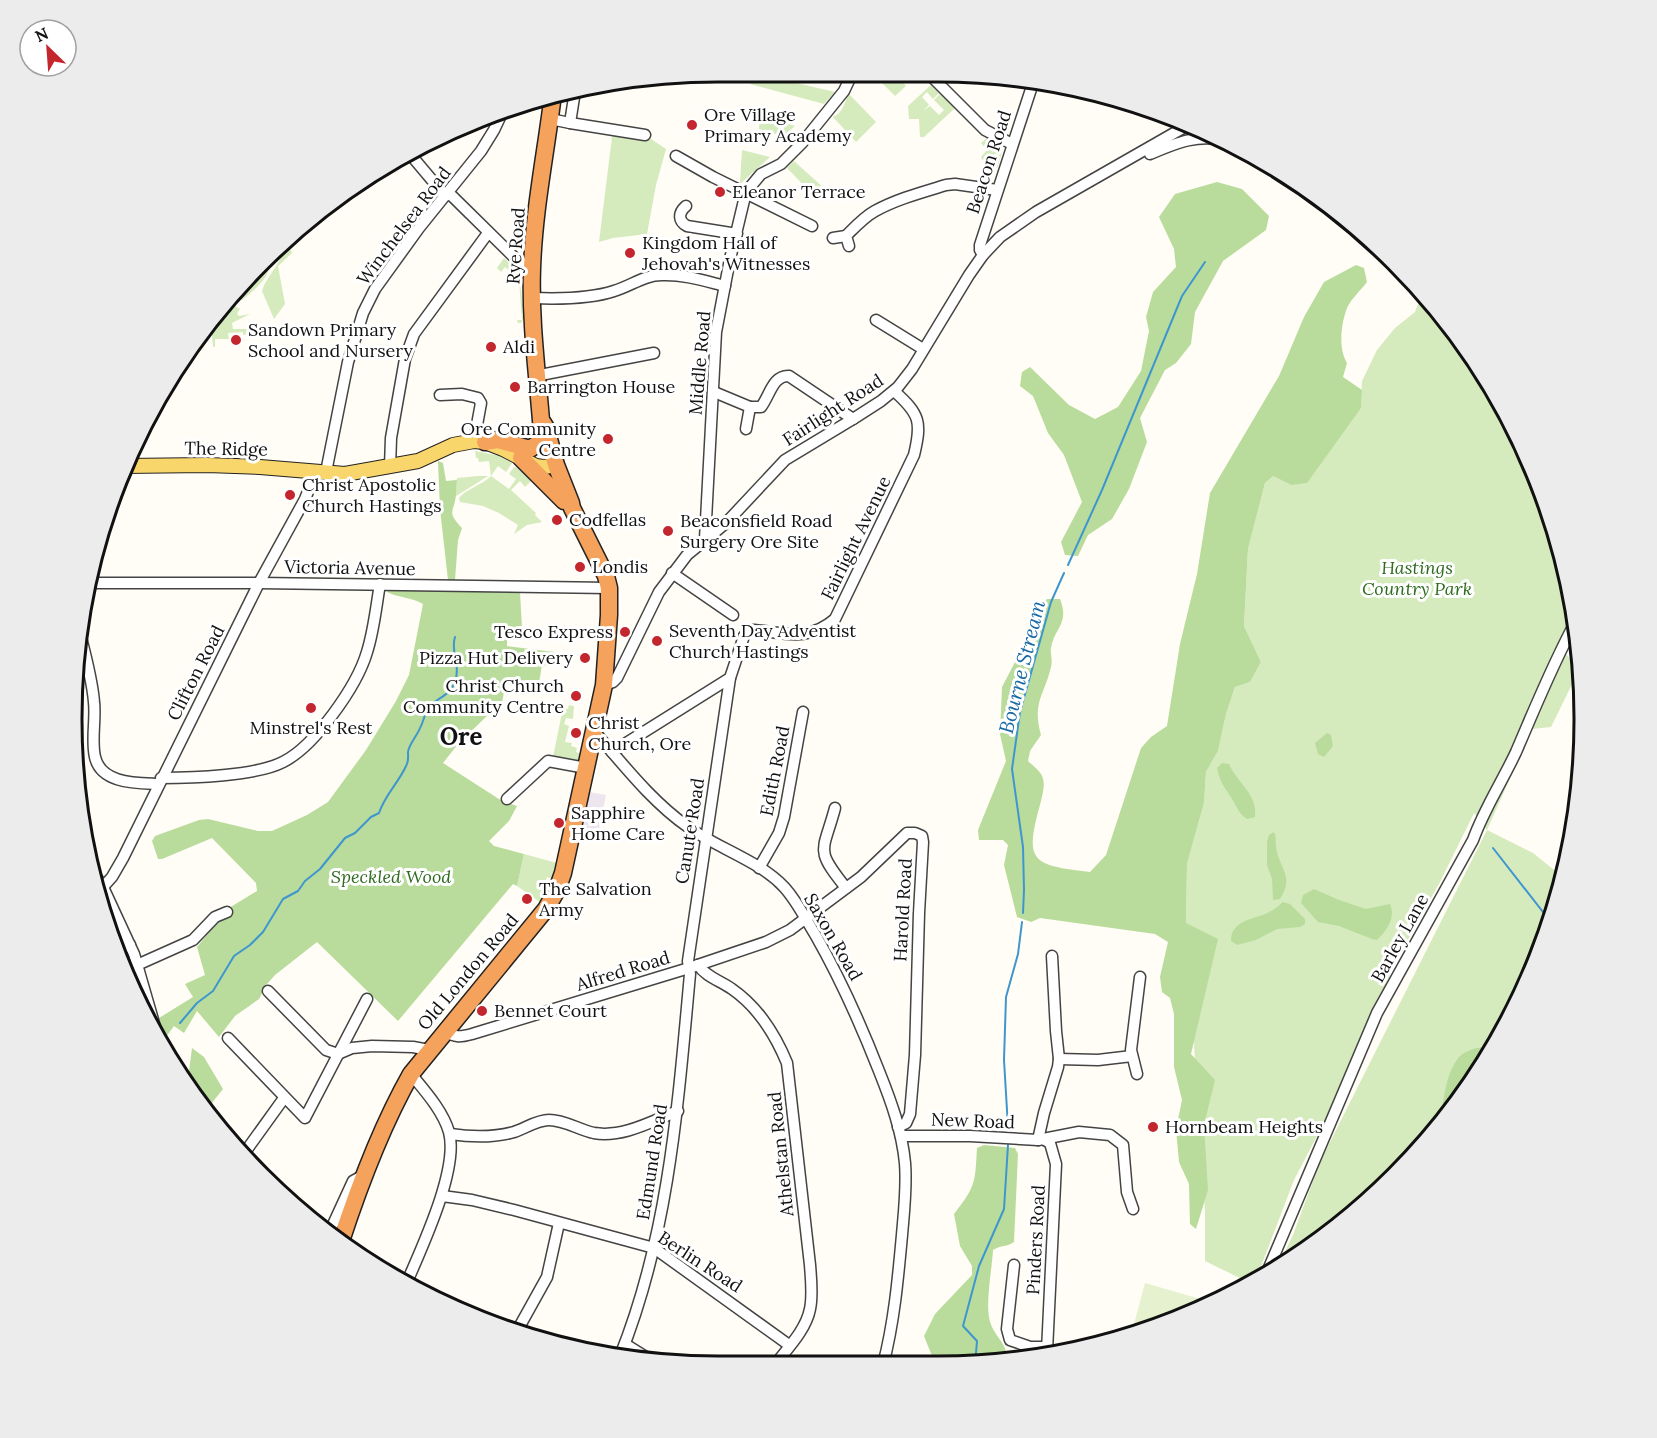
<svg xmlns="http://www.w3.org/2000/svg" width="1657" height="1438" font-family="Lora,serif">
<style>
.industrial{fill:#eee6ef}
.green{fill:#d5ebbd}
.forest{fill:#b9dc9c}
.pitch{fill:#e6f2cf}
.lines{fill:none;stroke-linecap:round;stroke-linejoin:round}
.stream{stroke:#3f96cf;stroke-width:2}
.minor-casing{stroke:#444;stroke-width:13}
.major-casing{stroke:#222;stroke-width:16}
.highway-casing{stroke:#222;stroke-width:19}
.minor{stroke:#fff;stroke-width:10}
.major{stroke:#f9d66b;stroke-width:14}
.highway{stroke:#f5a25d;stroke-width:16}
.poi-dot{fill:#c4262e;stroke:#fff;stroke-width:2}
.labels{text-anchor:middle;stroke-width:6;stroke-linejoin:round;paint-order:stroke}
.poi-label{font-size:18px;fill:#111;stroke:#fff;text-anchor:start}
.street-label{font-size:18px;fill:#111;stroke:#fff}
.park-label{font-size:18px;font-style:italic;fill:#2f6b1f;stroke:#fff}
.water-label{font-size:20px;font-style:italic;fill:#1768a6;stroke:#fff}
.district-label{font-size:24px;font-weight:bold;fill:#111;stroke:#fff}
.rim{fill:none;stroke:#111;stroke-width:3}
</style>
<rect width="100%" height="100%" fill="#fffdf5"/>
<polygon class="industrial" points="589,792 606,795 597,839 582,837"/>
<g class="green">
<polygon points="753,73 754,73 835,92 824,104 750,84"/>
<polygon points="880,75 891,75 893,78 901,75 899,78 906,86 895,96 878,79"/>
<polygon points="931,85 939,93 933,99 927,92 922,97 929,105 923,111 930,106 939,115 944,110 934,100 940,94 955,108 924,137 920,137 919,119 909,119 908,106"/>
<path d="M849,94L876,122L856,142L833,117C844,112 844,102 849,94Z"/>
<polygon points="760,116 795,126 783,136 759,129"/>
<polygon points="613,129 645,135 666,149 656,185 647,234 613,238 599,242"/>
<polygon points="988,137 1001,145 1003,149 997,168 984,163 981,157 987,150 981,143"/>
<polygon points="742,150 770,157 740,184 740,183"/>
<polygon points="794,161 826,190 817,199 787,168"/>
<polygon points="286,239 292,253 278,266 285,304 274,319 262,291 264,285 281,258 285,248"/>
<path d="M504,258C523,274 522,295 523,319L521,323H518L517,320H522L519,280H513L516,275L505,267L501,272L497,268Z"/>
<path d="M268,259C275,275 253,291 242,300L232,297Z"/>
<polygon points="1423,291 1498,396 1551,511 1579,631 1566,654 1579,670 1551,727 1532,729 1487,830 1533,853 1564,878 1563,887 1518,1005 1494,1044 1478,1047 1444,1107 1439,1126 1364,1206 1277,1268 1293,1235 1320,1162 1487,830 1474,813 1440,882 1396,961 1372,1016 1355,1050 1330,1111 1294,1180 1255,1282 1252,1284 1205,1261 1205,1211 1186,924 1187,864 1204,803 1206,772 1218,751 1226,714 1235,687 1250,682 1261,662 1244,626 1248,549 1265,483 1273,476 1291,485 1361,408 1362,381 1377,350 1395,328 1415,312"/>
<polygon points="229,300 235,303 237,308 240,308 237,314 239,316 250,314 232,323 233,329 257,329 258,331 243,335 243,332 228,333 229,339 215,339 215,347 213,347 212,335 208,334 207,323"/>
<path d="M475,451L500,456L512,463L506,472L498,466L491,476L509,489L516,479L509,474L514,467L518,468L532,480L525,487L520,481L511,490L536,513L535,515L542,522L527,525L514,534L518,525L499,513L483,506L460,502L459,498C466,489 482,485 491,476L489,461L479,462L478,458H476Z"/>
<polygon points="478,476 488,476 456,496 455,492 457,478"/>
<polygon points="569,705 574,706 573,719 566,718 564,724 569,726 565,742 572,743 571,746 577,748 576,752 582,754 581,762 553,757 563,708 568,709"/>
<polygon points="524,854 557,863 552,879 547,877 543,887 548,889 540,902 517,886"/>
</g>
<g class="forest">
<polygon points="1217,182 1242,189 1269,216 1266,230 1223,261 1195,312 1191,344 1176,363 1165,370 1140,418 1147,442 1129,489 1112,519 1088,535 1078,556 1065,555 1061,542 1082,502 1064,455 1048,433 1033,396 1020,386 1022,372 1030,367 1069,405 1095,419 1118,407 1141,371 1149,331 1146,317 1153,292 1176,267 1174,249 1159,217 1175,194"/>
<path d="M1356,265L1364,268L1367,282C1361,290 1351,299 1347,308C1341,324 1338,348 1347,363L1343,377L1362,390L1361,408L1307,483L1291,485L1273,476L1265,483L1248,549L1244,626L1261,662L1250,682L1235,687L1226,714L1218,751L1206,772L1204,803L1187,864L1186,923L1218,939L1191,1054L1215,1080L1204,1125L1208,1190L1196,1229L1190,1224L1189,1184L1179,1162L1176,1129L1182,1100L1174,1067V1014L1170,998L1162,992L1160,977L1168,942L1155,934L1040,918L1031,922L1017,917L1004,865L1008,845L1003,840H979L978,830L1006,761L1000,734L1002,687L1028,637L1040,606L1047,599H1060C1070,624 1054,628 1051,648C1050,654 1053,660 1051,667C1044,696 1032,703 1041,735L1030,751L1028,761C1032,765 1038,769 1041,774C1046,782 1043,792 1041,801C1024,862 1030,865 1090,872L1106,855L1141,748L1151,737L1167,726L1180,644L1197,574L1210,493L1279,376L1304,317L1324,282Z"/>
<path d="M438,461L443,463L446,481L457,480C456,485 456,490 456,495C454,513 446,511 462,528L458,540L455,580H448L440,509Z"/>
<path d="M388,590L520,592L522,628H507V646L554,652L552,666L542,665L539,683L506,681L500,714L491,712L458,744L443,763L502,801L517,806L509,821L489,841L494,846L524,854L517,886L513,884L398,1021L317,942L275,975L267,984L259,999L235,1016L219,1037L197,1011L184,1033L174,1026L166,1037L159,1018L193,997L185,984L205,975L197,947L229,908L257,891L256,883L212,838L162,859H158L152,841L155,836L199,820L208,819L258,831H272L307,815L328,802L366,750L396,701L409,675L423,604C411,597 399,598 387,592Z"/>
<polygon points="1327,733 1331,735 1333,746 1324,757 1318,754 1315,743"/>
<path d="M1222,763L1229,764C1237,783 1258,794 1255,817L1247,819C1239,814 1237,807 1232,799C1224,786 1220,783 1217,768Z"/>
<path d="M1274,832C1277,838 1275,840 1276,847C1279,869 1295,876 1280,899L1273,900L1272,879L1267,865V842L1269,835Z"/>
<path d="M1314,889L1339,900L1366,909L1390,904C1396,918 1387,930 1377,940L1372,939L1339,926L1318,922L1301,903L1303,895Z"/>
<path d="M1283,902L1290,904L1305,919V924L1300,927L1277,929L1256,940L1237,945L1231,941C1231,918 1257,920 1271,911C1275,909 1279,905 1283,902Z"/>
<path d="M1494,1044L1451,1113L1439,1126C1444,1103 1444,1076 1459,1057C1466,1049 1484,1046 1494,1044Z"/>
<polygon points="192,1048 204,1057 223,1089 207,1109 180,1073 189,1071"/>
<path d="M984,1145L1015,1148L1018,1154L1014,1242C1007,1247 1001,1245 993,1250C992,1268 986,1299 989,1317C992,1336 1007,1341 1007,1359L981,1365H941L932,1356L924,1336L935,1314L972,1275V1266L960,1246L954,1214C976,1186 975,1183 977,1148Z"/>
</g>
<polygon class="pitch" points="1145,1283 1211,1302 1146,1332 1131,1335"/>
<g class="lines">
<g class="stream">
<polyline points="1068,565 1102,490 1182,296 1205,262"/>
<polyline points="1493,848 1550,921"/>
<polyline points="1023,913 1024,890 1023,847 1012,769 1020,712 1051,602 1064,573"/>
<path d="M180,1023L197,1003L213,991L234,956L250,945L263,932L283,899L298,891L305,881L320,869L345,838L355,833L371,817L379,813C385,795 399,782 406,766C409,761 408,757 408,752C409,744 417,736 420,728C423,723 424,716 427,711C433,698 449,698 455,682C461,664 450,652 455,637"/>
<polyline points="1008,1127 1004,1060 1006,997 1018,954 1022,922"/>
<polyline points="975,1365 977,1341 963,1326 979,1266 1004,1209 1008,1145"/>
</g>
<g class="minor-casing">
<g id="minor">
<polyline points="931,76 985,130 1012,144"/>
<polyline points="550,119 570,123 575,91"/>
<polyline points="570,123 645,135"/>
<polyline points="410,154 442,192 452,196 519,262 532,267"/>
<path d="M1150,154C1176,143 1199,133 1227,141"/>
<polyline points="676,156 713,177 812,226"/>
<path d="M686,206C678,213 678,221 687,226L737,234"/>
<polyline points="833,238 846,236"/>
<path d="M849,246L846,236C855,227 864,217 875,211C897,199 923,192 946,185L955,184L997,190"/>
<polyline points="983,255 980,250 980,245 1034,80"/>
<path d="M532,298C557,299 590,299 614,291C631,286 644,275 662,275C683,274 705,281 725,286"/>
<polyline points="876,320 923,349"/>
<polyline points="535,376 654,353"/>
<path d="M714,392L750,407H761C770,395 773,375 789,376L853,419"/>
<polyline points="440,395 462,394 478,398 481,403 474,441"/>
<polyline points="746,429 750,407"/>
<polyline points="390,467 391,438 405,359 414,334 488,233"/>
<polyline points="326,472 348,362 363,313 375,289 419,228 481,151 494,130 502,113"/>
<polyline points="705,539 716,332 730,259 746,192 761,174 781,164 802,143 844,91 852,74"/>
<polyline points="672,573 733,615"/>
<polyline points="91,583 259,583 609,588"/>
<path d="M79,630C85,653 92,678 94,702C96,720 91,740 95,757C101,784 137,783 158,784"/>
<polyline points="604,685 613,682 617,678 659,592 687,555 726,523 785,460 853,419 881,401 898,387 912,369 969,275 983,255 1000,237 1036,212 1190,124"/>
<path d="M593,730C623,764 651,801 688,827C717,848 760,861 784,887C797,901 806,920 816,936C841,980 861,1025 879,1071C891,1101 902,1131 905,1163C907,1187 904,1211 902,1235C898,1279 894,1323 883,1365"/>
<polyline points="612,752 730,678"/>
<path d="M161,778C191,778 256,776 283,762C315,746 357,686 367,652C374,630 376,607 380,584"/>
<polyline points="507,799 548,761 586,768"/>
<path d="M835,808C823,853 814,848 846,888"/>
<polyline points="759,868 779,833 784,817 803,712"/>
<polyline points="97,878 103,887 134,954 160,1044"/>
<polyline points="103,887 112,877 123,858 259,583 305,499 316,472"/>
<polyline points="117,951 130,945"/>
<polyline points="137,965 193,940 215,917 227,912"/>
<path d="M698,965C706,977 721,981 732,989C758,1007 775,1034 787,1063L810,1265C811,1279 813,1295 810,1309C806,1330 787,1349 774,1366"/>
<polyline points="268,991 326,1050 338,1054 352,1048 372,1046 413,1047 429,1050"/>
<path d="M445,1031C455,1038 461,1037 472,1034L689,968L766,942L790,930L861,877L907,833H915L922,836L923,842L919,913L915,1055L910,1114L906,1123L898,1127"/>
<polyline points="228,1038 305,1118 367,999"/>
<polyline points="1059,1059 1098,1060 1132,1056"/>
<polyline points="1137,1074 1131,1050 1140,977"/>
<path d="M450,1134C471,1137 493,1138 514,1132C526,1128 537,1120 549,1120C565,1120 579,1130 594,1133C623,1138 652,1121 678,1111"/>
<polyline points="901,1136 970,1136 1038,1140 1079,1132 1110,1135 1123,1145 1127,1192 1133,1209"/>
<polyline points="1043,1139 1050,1143 1056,1164 1047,1351"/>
<polyline points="1038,1140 1044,1113 1058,1067 1059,1059 1056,1031 1052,956"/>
<polyline points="243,1155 284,1098"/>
<polyline points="442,1196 472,1200 514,1210 654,1248 789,1345"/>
<polyline points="330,1231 353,1181 362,1176"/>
<polyline points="1014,1265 1007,1329 1010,1340 1030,1347 1047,1347"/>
<path d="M1265,1277L1377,1013L1473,840C1484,809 1502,782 1516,752C1535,708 1553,663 1576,621"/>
<path d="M407,1282C422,1247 459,1169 449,1132C443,1111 425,1091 411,1074"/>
<polyline points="517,1331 547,1277 559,1223"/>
<polyline points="625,1344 649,1359"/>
<path d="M620,1356C669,1234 678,1104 690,974L688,961L730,678L744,636L748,631L754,630C786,633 808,642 835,619L914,455C922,422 920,414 894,391"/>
</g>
</g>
<g class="major-casing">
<polyline id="major" points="124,466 207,465 260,467 345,474 418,461 453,445 474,441 485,442 503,449 536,466 544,467 556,465"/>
</g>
<g class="highway-casing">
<g id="highway">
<path d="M542,433C538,378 530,323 532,268C534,209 546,152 553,94"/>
<polyline points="485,442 498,440 530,449 540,442 542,437"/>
<polyline points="521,458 564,501"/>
<path d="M341,1241C360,1183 381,1127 411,1074L546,909L557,890L563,873L604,685L609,615V588L606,576L572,508L571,503L556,465L546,428L543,423"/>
</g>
</g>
<use href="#minor" class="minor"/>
<use href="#major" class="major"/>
<use href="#highway" class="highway"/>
</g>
<g class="poi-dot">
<circle cx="692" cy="125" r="6"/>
<circle cx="720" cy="192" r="6"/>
<circle cx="630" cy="253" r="6"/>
<circle cx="236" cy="340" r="6"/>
<circle cx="491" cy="347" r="6"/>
<circle cx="515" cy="387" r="6"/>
<circle cx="608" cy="439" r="6"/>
<circle cx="290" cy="495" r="6"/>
<circle cx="557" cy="520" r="6"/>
<circle cx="668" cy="531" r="6"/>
<circle cx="580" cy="567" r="6"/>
<circle cx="625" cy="632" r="6"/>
<circle cx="657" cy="641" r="6"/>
<circle cx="585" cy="658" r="6"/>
<circle cx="576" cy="696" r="6"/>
<circle cx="311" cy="708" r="6"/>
<circle cx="576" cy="733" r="6"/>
<circle cx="559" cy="823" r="6"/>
<circle cx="527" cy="899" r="6"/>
<circle cx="482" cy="1011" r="6"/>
<circle cx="1153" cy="1127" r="6"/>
</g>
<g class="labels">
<g class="poi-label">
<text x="704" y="121">Ore Village<tspan x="704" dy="21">Primary Academy</tspan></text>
<text x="732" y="198">Eleanor Terrace</text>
<text x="642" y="249">Kingdom Hall of<tspan x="642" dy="21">Jehovah's Witnesses</tspan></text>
<text x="248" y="336">Sandown Primary<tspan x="248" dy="21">School and Nursery</tspan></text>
<text x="503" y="353">Aldi</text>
<text x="527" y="393">Barrington House</text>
<text x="596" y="435" text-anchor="end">Ore Community<tspan x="596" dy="21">Centre</tspan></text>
<text x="302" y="491">Christ Apostolic<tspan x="302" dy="21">Church Hastings</tspan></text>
<text x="569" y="526">Codfellas</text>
<text x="680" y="527">Beaconsfield Road<tspan x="680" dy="21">Surgery Ore Site</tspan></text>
<text x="592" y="573">Londis</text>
<text x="669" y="637">Seventh Day Adventist<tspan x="669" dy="21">Church Hastings</tspan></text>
<text x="613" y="638" text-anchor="end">Tesco Express</text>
<text x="573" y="664" text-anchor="end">Pizza Hut Delivery</text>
<text x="564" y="692" text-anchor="end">Christ Church<tspan x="564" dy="21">Community Centre</tspan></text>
<text x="588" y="729">Christ<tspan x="588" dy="21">Church, Ore</tspan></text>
<text x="311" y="734" text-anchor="middle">Minstrel's Rest</text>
<text x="571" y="819">Sapphire<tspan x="571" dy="21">Home Care</tspan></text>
<text x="539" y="895">The Salvation<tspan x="539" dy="21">Army</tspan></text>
<text x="494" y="1017">Bennet Court</text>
<text x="1165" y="1133">Hornbeam Heights</text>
</g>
<g class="street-label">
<text transform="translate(989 162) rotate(-72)" y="6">Beacon Road</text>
<text transform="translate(404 226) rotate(-53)" y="6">Winchelsea Road</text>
<text transform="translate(516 246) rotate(-86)" y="6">Rye Road</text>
<text transform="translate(700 363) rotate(-85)" y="6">Middle Road</text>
<text transform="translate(833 410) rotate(-33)" y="6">Fairlight Road</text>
<text transform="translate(226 449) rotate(1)" y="6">The Ridge</text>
<text transform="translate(856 538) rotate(-64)" y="6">Fairlight Avenue</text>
<text transform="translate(350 568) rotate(1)" y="6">Victoria Avenue</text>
<text transform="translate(196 673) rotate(-63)" y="6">Clifton Road</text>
<text transform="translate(775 771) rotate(-79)" y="6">Edith Road</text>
<text transform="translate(690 831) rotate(-81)" y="6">Canute Road</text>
<text transform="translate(903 910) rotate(-87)" y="6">Harold Road</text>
<text transform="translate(833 937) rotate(60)" y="6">Saxon Road</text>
<text transform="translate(1400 938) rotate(-61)" y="6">Barley Lane</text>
<text transform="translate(623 971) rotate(-17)" y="6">Alfred Road</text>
<text transform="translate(468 972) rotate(-50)" y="6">Old London Road</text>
<text transform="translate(973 1121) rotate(2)" y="6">New Road</text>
<text transform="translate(781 1154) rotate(-96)" y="6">Athelstan Road</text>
<text transform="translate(652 1162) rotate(-81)" y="6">Edmund Road</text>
<text transform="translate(1036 1240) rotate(-87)" y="6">Pinders Road</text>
<text transform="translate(700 1262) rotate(33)" y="6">Berlin Road</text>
</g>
<g class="park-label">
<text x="1417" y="574">Hastings<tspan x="1417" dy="21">Country Park</tspan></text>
<text x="391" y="883">Speckled Wood</text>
</g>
<g class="water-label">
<text transform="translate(1022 667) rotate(-76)" y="7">Bourne Stream</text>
</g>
<g class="district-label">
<text x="461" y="745">Ore</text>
</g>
</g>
<path d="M0 0H1657V1438H0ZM718 82H938A636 636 0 0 1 1574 718V720A636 636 0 0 1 938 1356H718A636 636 0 0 1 82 720V718A636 636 0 0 1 718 82Z" fill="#ececec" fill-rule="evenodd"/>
<path class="rim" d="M718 82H938A636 636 0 0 1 1574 718V720A636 636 0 0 1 938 1356H718A636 636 0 0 1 82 720V718A636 636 0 0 1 718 82Z"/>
<g transform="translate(48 48) rotate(335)"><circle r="28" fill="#ffffff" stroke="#a0a0a0" stroke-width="1.5"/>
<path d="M0-4.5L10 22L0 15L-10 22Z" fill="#c4262e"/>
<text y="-9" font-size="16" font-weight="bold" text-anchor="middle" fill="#111111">N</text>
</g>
</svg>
